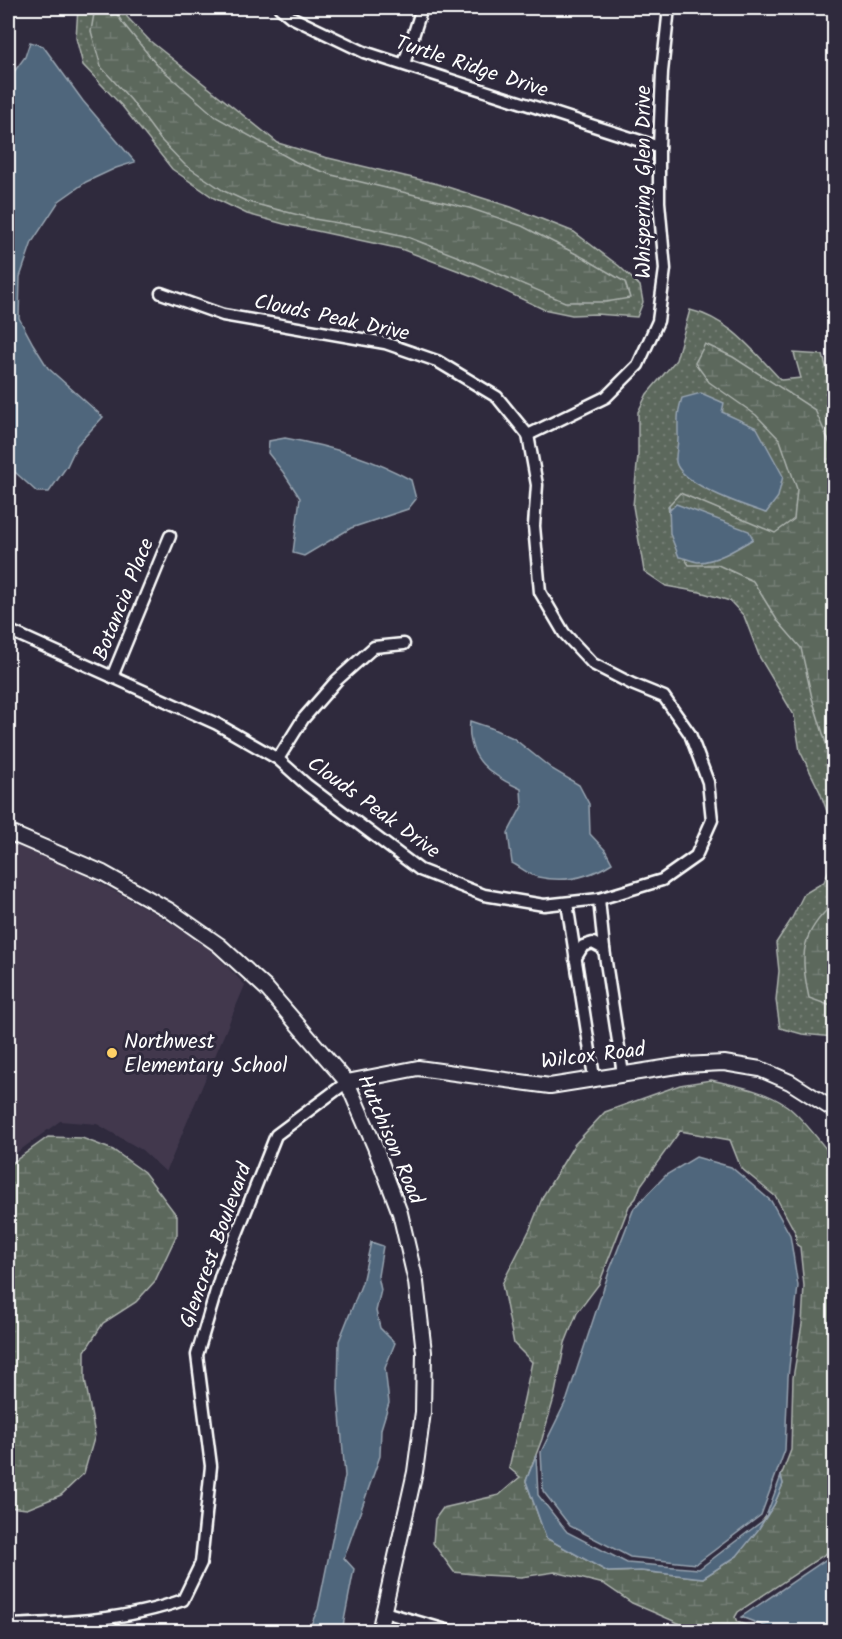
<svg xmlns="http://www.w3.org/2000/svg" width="842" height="1639" font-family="Kalam,sans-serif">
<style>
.built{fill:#42394e}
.grass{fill:url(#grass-dots);stroke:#adb3ae;stroke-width:1.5}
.wetland{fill:url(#wetland-marsh);stroke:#adb3ae;stroke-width:1.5;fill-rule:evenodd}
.water{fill:#50667b;stroke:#96a3b0;stroke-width:1.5}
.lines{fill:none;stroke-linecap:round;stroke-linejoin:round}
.street-casing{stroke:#fff;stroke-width:15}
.secondary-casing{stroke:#fff;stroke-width:18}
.street{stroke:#2f2a3d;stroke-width:10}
.secondary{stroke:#2f2a3d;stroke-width:14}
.poi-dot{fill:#ffd166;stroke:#2f2a3d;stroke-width:2}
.labels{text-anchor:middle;stroke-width:6;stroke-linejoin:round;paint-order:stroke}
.street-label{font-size:21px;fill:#fff;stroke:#2f2a3d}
.poi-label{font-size:21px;fill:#fff;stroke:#2f2a3d;text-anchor:start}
</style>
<defs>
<pattern id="grass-dots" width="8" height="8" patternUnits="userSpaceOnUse" patternTransform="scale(1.5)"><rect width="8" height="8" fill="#5b675c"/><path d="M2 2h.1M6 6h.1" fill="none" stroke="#747e74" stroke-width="1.8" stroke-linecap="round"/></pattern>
<pattern id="wetland-marsh" width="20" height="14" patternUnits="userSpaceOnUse" patternTransform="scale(1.5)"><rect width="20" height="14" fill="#5b675c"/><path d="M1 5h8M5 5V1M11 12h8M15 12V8" fill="none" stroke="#747e74"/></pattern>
</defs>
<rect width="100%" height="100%" fill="#2f2a3d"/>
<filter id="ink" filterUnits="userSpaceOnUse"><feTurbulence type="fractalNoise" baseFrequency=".0167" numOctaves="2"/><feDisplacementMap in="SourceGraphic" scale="12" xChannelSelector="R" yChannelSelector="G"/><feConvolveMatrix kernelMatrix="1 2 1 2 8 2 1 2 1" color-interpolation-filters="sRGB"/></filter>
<g filter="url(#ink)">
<polygon class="built" points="8,841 83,874 151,911 205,944 245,985 166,1172 142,1150 97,1124 60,1121 8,1159"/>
<g class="grass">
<polygon points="78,8 125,8 127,17 150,41 278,143 324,157 438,184 511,207 574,232 619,266 640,286 643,302 637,317 596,314 572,315 543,309 475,277 401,249 284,224 247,214 214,198 172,169 122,106 83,65 76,38"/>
<path d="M690,310C730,319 754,352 781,380L801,378L794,353L823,355L834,397V855L832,825L820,792L800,751L794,715L760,658L744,616L730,601L700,592L666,586L644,571L633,506L638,455V412L647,394L676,360Z"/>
<polygon points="834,857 834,1037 802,1034 780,1028 776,1000 779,971 776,943 791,920 804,894 824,882"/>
</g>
<g class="wetland">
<polygon points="95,8 113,8 122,22 156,64 216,117 296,162 332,175 469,208 522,226 586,259 625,282 630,298 606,302 565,302 464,259 405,236 369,228 314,219 248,202 224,191 185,165 160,139 131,100 101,67 91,31"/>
<polygon points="705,344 733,357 815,410 834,453 834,769 812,698 801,648 777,620 753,581 718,565 689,565 674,542 668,506 680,493 775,533 794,519 797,489 780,440 756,415 709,382 695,363"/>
<path d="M834,903V1007L809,998C800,954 800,934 834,903Z"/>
<path d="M711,1080C736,1086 765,1090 787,1106C805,1120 820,1142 834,1159V1548L738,1612L735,1617L737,1622L759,1630L756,1632H699L632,1603L604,1584L555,1572L521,1577L482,1575L454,1572L433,1543L435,1519L443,1508L499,1495L520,1477L509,1468L532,1362L514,1344L502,1284L530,1229L543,1196L574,1145L605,1112L680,1085ZM680,1131L730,1140L741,1168L776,1197L795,1232L797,1245L800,1247L804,1286L802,1324L793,1378L791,1450L781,1476L783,1484L774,1505L737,1556L703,1578L641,1571L608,1572L546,1538L526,1481L542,1439L554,1398L565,1343L577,1313L599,1284L629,1206L636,1198L641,1185Z"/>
<polygon points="48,1137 82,1138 113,1150 144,1172 177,1216 177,1234 155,1281 136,1302 103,1323 85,1351 85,1379 95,1435 84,1473 61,1495 27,1509 8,1507 8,1166"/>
</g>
<g class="water">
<polygon points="30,42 43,46 83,101 135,162 116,168 86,182 59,201 32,242 20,277 19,318 33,344 48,368 103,417 77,445 67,466 49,492 37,492 16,473 8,468 8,80 25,57"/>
<path d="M701,393L724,403L722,412L757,428L783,476L778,497L766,513C745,506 681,485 676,462C675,453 679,443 678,434C678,418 677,414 682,398Z"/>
<path d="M285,438C329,446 372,458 411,480L416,499L408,509L351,528L304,556L293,553L300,498L283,472L268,453L269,441Z"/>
<path d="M676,504L749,531L753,539C738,548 716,562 698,562C692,561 685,558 679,557L670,534L669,505L670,510Z"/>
<path d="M470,721L491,728L513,738L552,769L579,785L589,804L590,834L605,850L612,863C590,877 565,883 538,877C529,875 520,867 512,863L508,833L522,806L521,789C490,775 466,759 470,721Z"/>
<polygon points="696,1157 731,1167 771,1201 790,1235 798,1286 788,1377 785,1450 761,1515 696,1564 630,1557 570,1526 543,1491 541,1452 567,1399 609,1272 634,1208 666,1175"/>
<polygon points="371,1242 383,1246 378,1276 381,1290 376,1311 380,1328 395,1343 385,1368 389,1403 381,1429 380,1456 344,1558 354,1569 342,1631 308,1631 318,1609 345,1476 338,1390 339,1341 362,1283"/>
<polygon points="536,1455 538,1495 567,1532 627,1563 699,1569 765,1519 781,1476 783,1484 774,1505 758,1530 737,1556 703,1578 641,1571 608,1572 546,1538 526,1481"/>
<polygon points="834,1554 834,1631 778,1631 741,1617"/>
</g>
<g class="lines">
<g class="street-casing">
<g id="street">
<polyline points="280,8 291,17 364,52 659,147"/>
<polyline points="404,64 422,8"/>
<polyline points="528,435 606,397 638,365 658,321 665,269 659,202 659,147 662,72 669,8"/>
<polyline points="8,630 217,724 278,759 307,785 420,870 484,895 544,905 599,899 662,880 696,856 712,820 708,782 690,734 664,697 632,684 593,664 564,633 540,592 534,526 537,485 528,435 497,397 437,361 385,343 223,315 161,293"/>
<polyline points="112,677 170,536"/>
<polyline points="278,759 303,719 337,680 374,647 404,644"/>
<polyline points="599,899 604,949 623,1074"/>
<polyline points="567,903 594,1077"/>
<polyline points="575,959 583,946 593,943 604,949"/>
<polyline points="384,1612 453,1632"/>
<path d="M8,1625C66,1623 128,1620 183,1600L201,1563L211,1466L197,1355L221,1274L276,1135L347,1082"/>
</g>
</g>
<g class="secondary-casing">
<g id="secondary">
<polyline points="8,832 103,873 169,910 219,945 267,989 347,1082 375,1147 400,1213 416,1282 424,1352 423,1412 415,1472 379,1632"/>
<polyline points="347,1082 418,1068 550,1086 683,1065 724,1063 760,1069 790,1082 834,1110"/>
</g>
</g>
<use href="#street" class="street"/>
<use href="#secondary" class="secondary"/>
</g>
</g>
<circle class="poi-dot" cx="112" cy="1053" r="6"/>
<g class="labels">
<g class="street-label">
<text transform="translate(472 66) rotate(18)" y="7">Turtle Ridge Drive</text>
<text transform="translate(643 182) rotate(-90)" y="7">Whispering Glen Drive</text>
<text transform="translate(332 317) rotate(12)" y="7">Clouds Peak Drive</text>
<text transform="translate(123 599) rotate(-68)" y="7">Botancia Place</text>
<text transform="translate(374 807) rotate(36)" y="7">Clouds Peak Drive</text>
<text transform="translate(593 1055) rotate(-7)" y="7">Wilcox Road</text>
<text transform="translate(391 1139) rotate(67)" y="7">Hutchison Road</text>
<text transform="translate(215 1245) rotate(-70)" y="7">Glencrest Boulevard</text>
</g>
<g class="poi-label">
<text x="124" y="1048">Northwest<tspan x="124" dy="24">Elementary School</tspan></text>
</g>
</g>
<rect width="842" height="1639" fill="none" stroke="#2f2a3d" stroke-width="30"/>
<rect x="15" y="15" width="812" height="1609" fill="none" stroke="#fff" stroke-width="2" filter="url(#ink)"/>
</svg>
